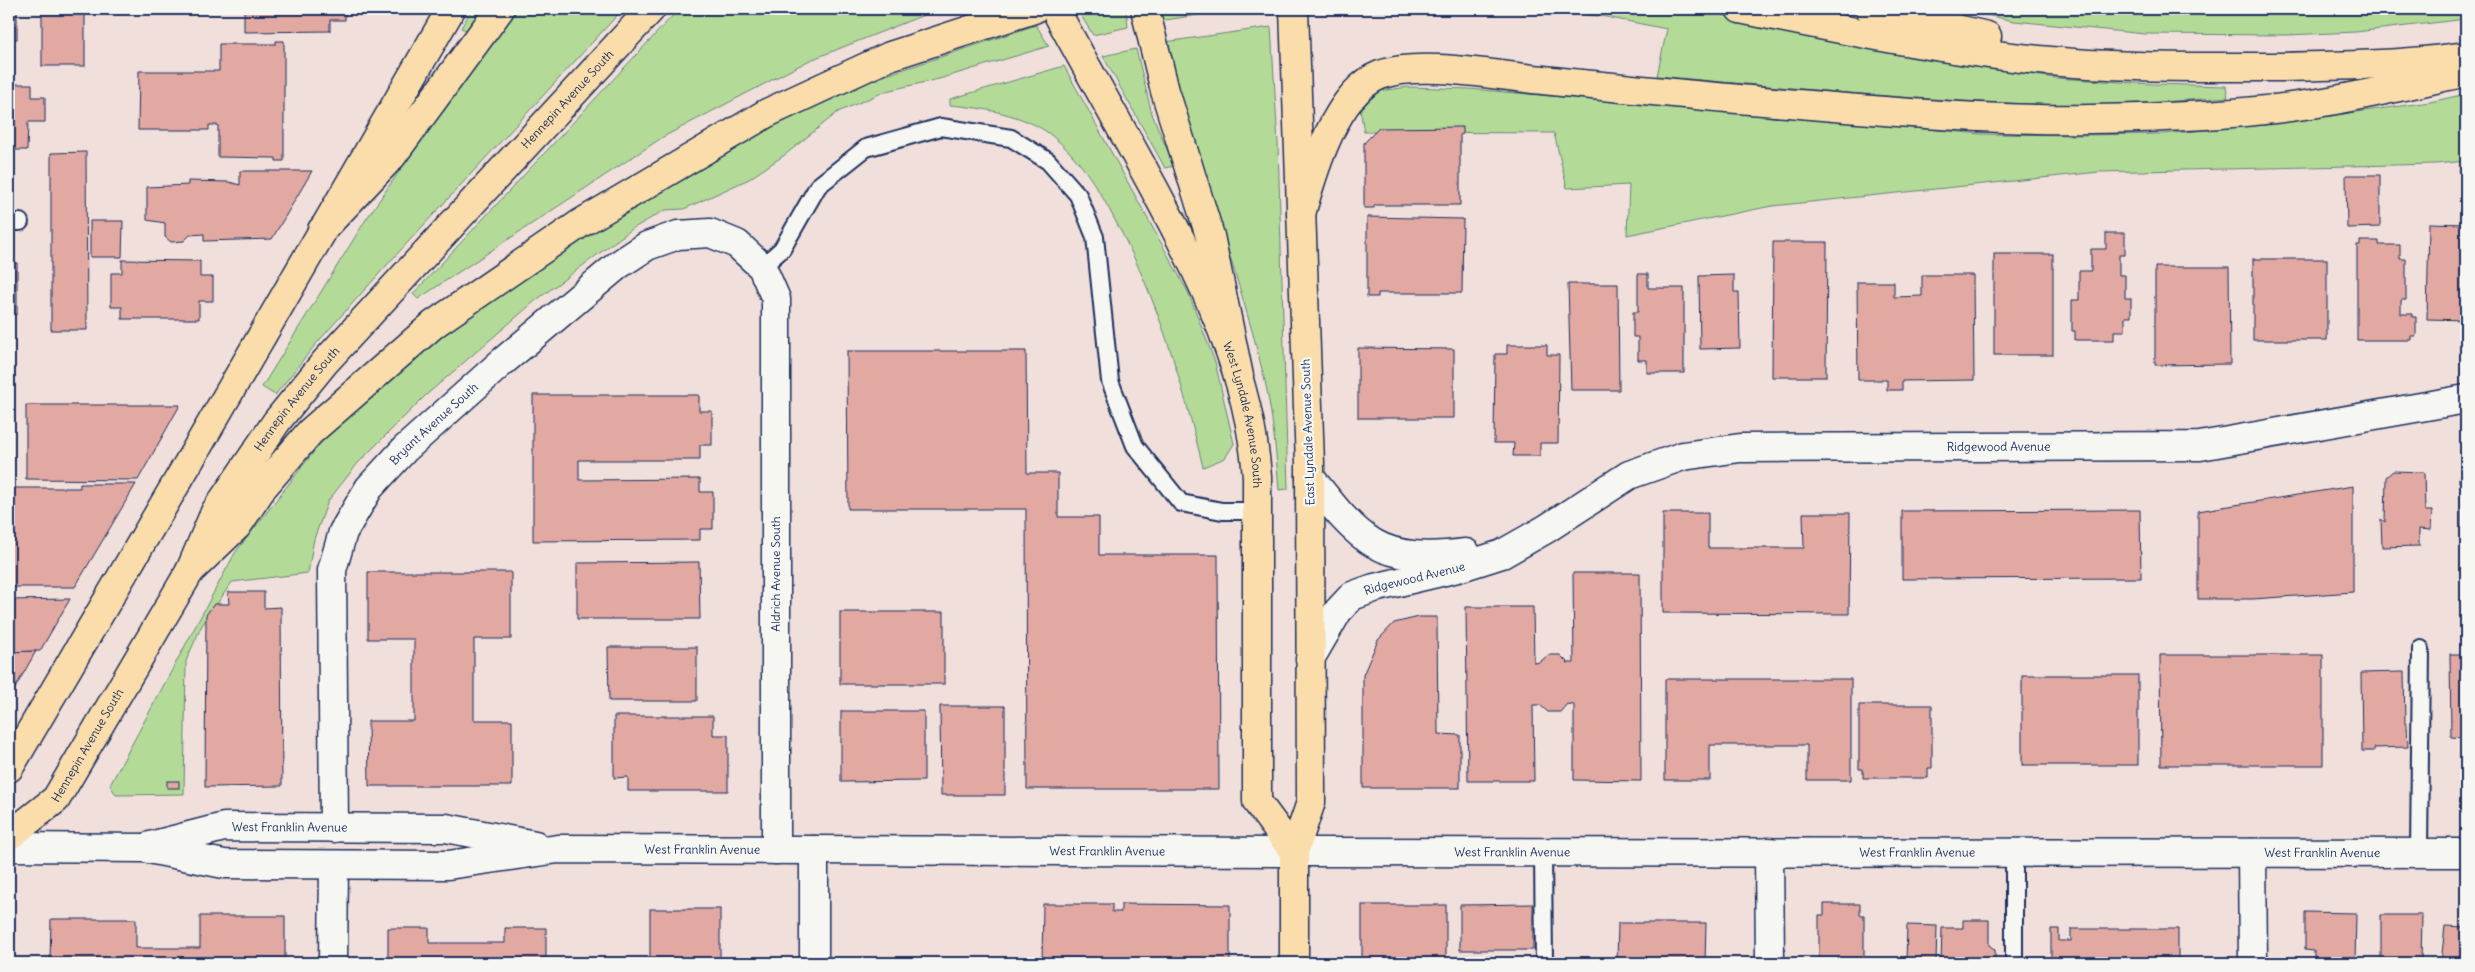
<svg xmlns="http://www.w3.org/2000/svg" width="2475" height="972" font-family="Delius,sans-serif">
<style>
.green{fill:#b3db97;stroke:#67857a}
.building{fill:#e2a8a2;stroke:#1b2f5e}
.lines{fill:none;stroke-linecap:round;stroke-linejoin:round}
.service-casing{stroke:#1b2f5e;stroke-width:20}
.minor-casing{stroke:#1b2f5e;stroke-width:31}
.secondary-casing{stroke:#1b2f5e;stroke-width:31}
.primary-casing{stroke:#1b2f5e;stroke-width:31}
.motorway-casing{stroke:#1b2f5e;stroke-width:31}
.service{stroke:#f6f6f2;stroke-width:16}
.minor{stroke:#f6f6f2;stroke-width:28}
.secondary{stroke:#f6f6f2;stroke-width:28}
.primary{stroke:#faddab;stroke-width:28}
.motorway{stroke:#faddab;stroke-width:28}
.labels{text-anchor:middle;stroke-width:4.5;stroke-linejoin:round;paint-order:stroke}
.street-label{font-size:12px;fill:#1b2f5e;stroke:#f6f6f2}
</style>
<rect width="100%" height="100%" fill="#f0dfda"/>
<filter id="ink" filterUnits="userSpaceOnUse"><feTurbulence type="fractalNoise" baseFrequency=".02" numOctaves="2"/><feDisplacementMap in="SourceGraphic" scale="10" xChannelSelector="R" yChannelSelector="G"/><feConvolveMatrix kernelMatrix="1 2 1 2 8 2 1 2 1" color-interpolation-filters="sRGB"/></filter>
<g filter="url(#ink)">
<g class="green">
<polygon points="472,9 485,9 469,31 461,28"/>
<polygon points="518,9 623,9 386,266 315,345 275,395 262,387 365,221 418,144"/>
<polygon points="679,9 939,9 808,61 663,137 418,299 413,294"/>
<polygon points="1104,9 1126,9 1128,27 1093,35 1080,14"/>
<polygon points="1157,9 1237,9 1159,21"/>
<path d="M1540,9H1694L1951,63L2055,78L2152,84L2226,86L2228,97C2176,101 2124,105 2073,105C1934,103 1795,88 1657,76L1667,29L1606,17Z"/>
<polygon points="1959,9 2466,9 2466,19 2356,32 2287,35 2145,34 2014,21"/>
<polygon points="1036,25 1049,46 939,79 886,91 838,112 786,154 749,179 684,209 665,210 632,229 535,301 425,396 358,463 328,501 314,539 308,573 232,582 201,627 186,661 184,794 116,795 110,785 235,553 330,431 450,328 584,236 720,155 797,114 869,81"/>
<path d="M1271,27L1278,144L1288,489L1279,490C1276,453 1273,416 1265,381C1238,266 1193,156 1165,42Z"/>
<polygon points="1136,49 1152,114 1174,166 1165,168 1103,56"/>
<path d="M1064,66L1188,292L1215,362L1234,444L1225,458L1203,467C1182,382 1158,299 1116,222C1099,189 1080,158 1051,135C1024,114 983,108 950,105V99Z"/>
<polygon points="1409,87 1470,89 1982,134 2078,135 2163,134 2263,125 2430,102 2466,94 2466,161 2435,164 2099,172 1772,206 1627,235 1629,185 1567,188 1554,133 1364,132 1360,109 1379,91"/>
</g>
<g class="building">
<rect x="9" y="9" width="8" height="30"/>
<rect x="42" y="9" width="43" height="57"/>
<polygon points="244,9 345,9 345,20 330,20 330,31 244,32"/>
<polygon points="276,41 284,41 284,161 276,161 276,158 218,157 218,125 209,125 209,130 138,130 139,71 219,71 219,44 276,44"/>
<polygon points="9,84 32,84 32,97 45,97 45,122 28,122 27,150 9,150"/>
<polygon points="1463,127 1463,134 1460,135 1460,205 1375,205 1374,208 1364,208 1364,143 1379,128"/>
<polygon points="86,152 87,330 51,330 51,153"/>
<rect x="2460" y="169" width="6" height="29"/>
<polygon points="240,171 312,171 272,239 204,241 204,234 190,235 184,241 171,242 165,237 165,223 147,220 147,187 188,185 188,181 229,182 240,185"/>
<polygon points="2346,175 2380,175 2380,227 2347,228"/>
<polygon points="1367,217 1463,219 1462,293 1378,293 1378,297 1367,297"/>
<polygon points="90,221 123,221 122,257 90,257"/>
<polygon points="2429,223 2466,224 2466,320 2427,319"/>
<polygon points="2106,233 2125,233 2125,255 2119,255 2119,275 2125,275 2125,298 2131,298 2131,317 2125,317 2125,331 2114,331 2114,340 2075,340 2075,331 2072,331 2072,300 2079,300 2079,271 2091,271 2091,249 2106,249"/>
<polygon points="2360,241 2379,241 2379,245 2400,245 2400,259 2406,259 2406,300 2401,300 2401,314 2412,314 2412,317 2416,317 2416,336 2411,336 2411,340 2357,340 2357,245 2360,245"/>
<polygon points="1773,242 1827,242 1826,377 1772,377"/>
<rect x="1994" y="254" width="59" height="101"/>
<rect x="2253" y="259" width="74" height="81"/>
<polygon points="122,260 200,261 200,277 213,277 213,301 199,301 199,319 122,319 122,307 111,307 111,273 122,273"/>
<rect x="9" y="263" width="8" height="51"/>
<polygon points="2155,267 2229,267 2230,364 2155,365"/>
<polygon points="1638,274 1648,274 1648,288 1684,288 1684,373 1647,373 1647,360 1638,360 1638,337 1633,337 1633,312 1638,312"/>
<polygon points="1734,275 1734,292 1739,292 1740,348 1700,349 1699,276"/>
<polygon points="1922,275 1973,275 1974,380 1902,381 1902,390 1887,390 1887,380 1858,380 1857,282 1894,282 1894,297 1922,296"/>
<polygon points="1568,284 1618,284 1619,390 1571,390"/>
<polygon points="1507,345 1547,345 1547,355 1559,355 1558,443 1540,443 1540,456 1513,456 1514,443 1494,443 1495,354 1507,354"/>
<polygon points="1358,348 1454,349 1454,418 1358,418"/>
<polygon points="847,351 1026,351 1027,473 1058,473 1058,517 1099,517 1099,555 1218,555 1219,789 1027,789 1026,509 848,509"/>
<polygon points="533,395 699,395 699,411 712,411 712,445 700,445 700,460 579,460 579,480 700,479 700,492 713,492 713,529 700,529 700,540 533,541"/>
<polygon points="26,405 180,405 138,480 26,479"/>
<polygon points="2393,471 2424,472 2425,511 2432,511 2431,530 2419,529 2419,546 2382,547 2381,519 2385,522 2386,477"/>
<polygon points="2459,475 2466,475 2466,549 2462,549 2462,482 2459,482"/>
<polygon points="80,484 136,484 75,587 9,587 9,488 80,488"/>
<polygon points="2353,486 2353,592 2253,599 2198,599 2198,511"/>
<polygon points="2140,510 2141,578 1902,579 1902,511"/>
<polygon points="1663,513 1708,513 1708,548 1804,548 1803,513 1850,513 1849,614 1663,613"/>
<polygon points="699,562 700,619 577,619 577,563"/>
<polygon points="368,572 511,572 511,639 474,639 474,720 512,720 512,786 369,786 368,721 414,721 414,639 368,639"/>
<polygon points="1573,573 1640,573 1641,781 1574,780 1574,705 1567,704 1560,712 1548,712 1540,705 1533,705 1534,781 1468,781 1466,607 1533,607 1534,663 1540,662 1548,655 1560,655 1568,663 1574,663"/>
<polygon points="228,592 264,592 264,608 281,607 282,786 205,787 206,615 214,604 229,604"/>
<polygon points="70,599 40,651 9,652 9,600"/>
<rect x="840" y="612" width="104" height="72"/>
<polygon points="1419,617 1437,617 1438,734 1460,735 1460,788 1363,788 1363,675 1378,640 1394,623"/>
<polygon points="608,647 697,647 697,701 609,701"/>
<polygon points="36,651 9,699 9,652"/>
<polygon points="2450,654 2466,654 2466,738 2451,737"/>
<polygon points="2160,655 2323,655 2323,765 2161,765"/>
<polygon points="2404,672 2405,724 2407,724 2408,747 2374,748 2374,751 2362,751 2361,673"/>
<rect x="2022" y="675" width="116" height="90"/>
<polygon points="1665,679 1851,679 1851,780 1807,780 1807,745 1710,745 1710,780 1665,780"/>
<polygon points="1859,705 1932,705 1932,768 1928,768 1928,778 1863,778 1863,769 1859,769"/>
<polygon points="940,706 1005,706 1005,795 941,795"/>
<polygon points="841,711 924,711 924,781 841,782"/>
<polygon points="614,716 713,716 713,735 728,735 728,791 628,791 628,777 614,778"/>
<rect x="167" y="781" width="12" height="7"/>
<polygon points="1043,904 1112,904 1112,912 1121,912 1121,904 1230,905 1230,963 1042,963"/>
<polygon points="1533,904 1533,950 1460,950 1460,905"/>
<polygon points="1824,904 1860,904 1860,915 1864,915 1864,963 1819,963 1819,915 1824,915"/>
<rect x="1362" y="905" width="84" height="58"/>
<rect x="650" y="909" width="70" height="52"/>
<polygon points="2305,912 2356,913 2355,963 2314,963 2314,951 2305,950"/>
<polygon points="2381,915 2422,915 2421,963 2381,963"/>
<polygon points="200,916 285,916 285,963 50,963 51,919 136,919 136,948 200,948"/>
<polygon points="1963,920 1989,920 1989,945 1995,950 1995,963 1940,963 1941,963 1942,928 1963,928"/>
<polygon points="1618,923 1706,923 1705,963 1617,963"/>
<polygon points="1907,925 1937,926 1936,963 1906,963"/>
<polygon points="2445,926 2466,927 2466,963 2441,963"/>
<polygon points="388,928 429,928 429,943 505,943 505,928 546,928 546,963 388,963"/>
<polygon points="2051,929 2059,929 2059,941 2071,941 2071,929 2178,929 2178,963 2051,963"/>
</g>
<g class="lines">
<g class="service-casing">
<g id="service">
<polyline points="9,222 20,222"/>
<polyline points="762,267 782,249 818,186 866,148 941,127 1011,138 1048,161 1078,195 1095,237 1110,381 1135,446 1181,503 1222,511 1257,511"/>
<polyline points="1543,852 1544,963"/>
<polyline points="2014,852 2014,963"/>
<polyline points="2419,853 2421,649"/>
</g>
</g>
<g class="minor-casing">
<g id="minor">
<path d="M1310,477C1361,542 1378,564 1466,553"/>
<path id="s1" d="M1310,659L1338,611L1352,596L1374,588L1458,568L1502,554L1546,529L1629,475L1683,456L1740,448L2200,446L2466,399"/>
<path id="s2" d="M334,828L332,570L343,532L369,488L405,449L501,363L618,265L647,246L678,235L710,233L737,244L762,267L776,299V850"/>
<polyline points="1769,852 1770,963"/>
<polyline points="2252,853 2253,963"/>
<polyline points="333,963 334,865"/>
<polyline points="814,963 814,850"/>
</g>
</g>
<g class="secondary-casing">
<g id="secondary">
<path id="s3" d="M150,846L224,827L446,828L535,845"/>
<path id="s4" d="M9,847L144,848L224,864L448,865L558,849L1294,852L2466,853"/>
</g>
</g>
<g class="primary-casing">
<g id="primary">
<path id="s5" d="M1055,9C1088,71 1124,132 1157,194C1205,284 1250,375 1257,477V802L1294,852"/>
<polyline points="9,768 190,460 451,9"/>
<path id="s6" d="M9,836L56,799L190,571L215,512L277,421L325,362L651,9"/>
<polyline points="1294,963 1294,852 1311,802 1310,464 1294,9"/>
</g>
</g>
<g class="motorway-casing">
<g id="motorway">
<polyline points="1145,9 1165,91 1210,236 1239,376"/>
<path d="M1740,9C1839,29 1939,50 2039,60C2117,68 2195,67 2273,67C2338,66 2403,65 2466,56"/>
<polyline points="1870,9 1987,36"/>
<path d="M1301,214C1313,172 1335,93 1380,75C1420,60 1498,76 1543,80C1612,87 1681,94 1750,100C1863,109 1978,121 2091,119C2166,118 2244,115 2318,103C2368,95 2417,83 2466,72"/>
<polyline points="322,230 392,156 500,9"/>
<polyline points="190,571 237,526 263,487 310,432 434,324 581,223 767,113 890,56 1034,9"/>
</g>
</g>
<use href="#service" class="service"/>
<use href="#minor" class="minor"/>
<use href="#secondary" class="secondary"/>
<use href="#primary" class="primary"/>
<use href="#motorway" class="motorway"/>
</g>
</g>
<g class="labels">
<g class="street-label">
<text dy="4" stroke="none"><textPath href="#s6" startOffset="932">Hennepin Avenue South</textPath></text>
<text dy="4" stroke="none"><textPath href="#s6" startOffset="528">Hennepin Avenue South</textPath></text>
<text dy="4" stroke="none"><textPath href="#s5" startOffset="450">West Lyndale Avenue South</textPath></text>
<text dy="4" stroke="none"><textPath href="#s2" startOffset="440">Bryant Avenue South</textPath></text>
<text transform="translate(1308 432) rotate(-92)" y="4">East Lyndale Avenue South</text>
<text dy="4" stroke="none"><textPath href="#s1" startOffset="755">Ridgewood Avenue</textPath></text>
<text transform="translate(776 574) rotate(-90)" y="4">Aldrich Avenue South</text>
<text dy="4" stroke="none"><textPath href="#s1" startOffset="141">Ridgewood Avenue</textPath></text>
<text dy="4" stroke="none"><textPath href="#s6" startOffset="122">Hennepin Avenue South</textPath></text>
<text dy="4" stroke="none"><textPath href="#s3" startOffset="142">West Franklin Avenue</textPath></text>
<text dy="4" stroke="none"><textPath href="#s4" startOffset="696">West Franklin Avenue</textPath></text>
<text dy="4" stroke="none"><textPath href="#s4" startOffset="1101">West Franklin Avenue</textPath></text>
<text dy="4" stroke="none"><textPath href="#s4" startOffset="1506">West Franklin Avenue</textPath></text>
<text dy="4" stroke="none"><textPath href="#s4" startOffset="1911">West Franklin Avenue</textPath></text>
<text dy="4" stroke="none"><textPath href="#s4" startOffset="2316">West Franklin Avenue</textPath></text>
</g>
</g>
<rect width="2475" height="972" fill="none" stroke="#f6f6f2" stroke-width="30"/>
<rect x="15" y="15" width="2445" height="942" fill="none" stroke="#1b2f5e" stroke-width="2" filter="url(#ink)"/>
</svg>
